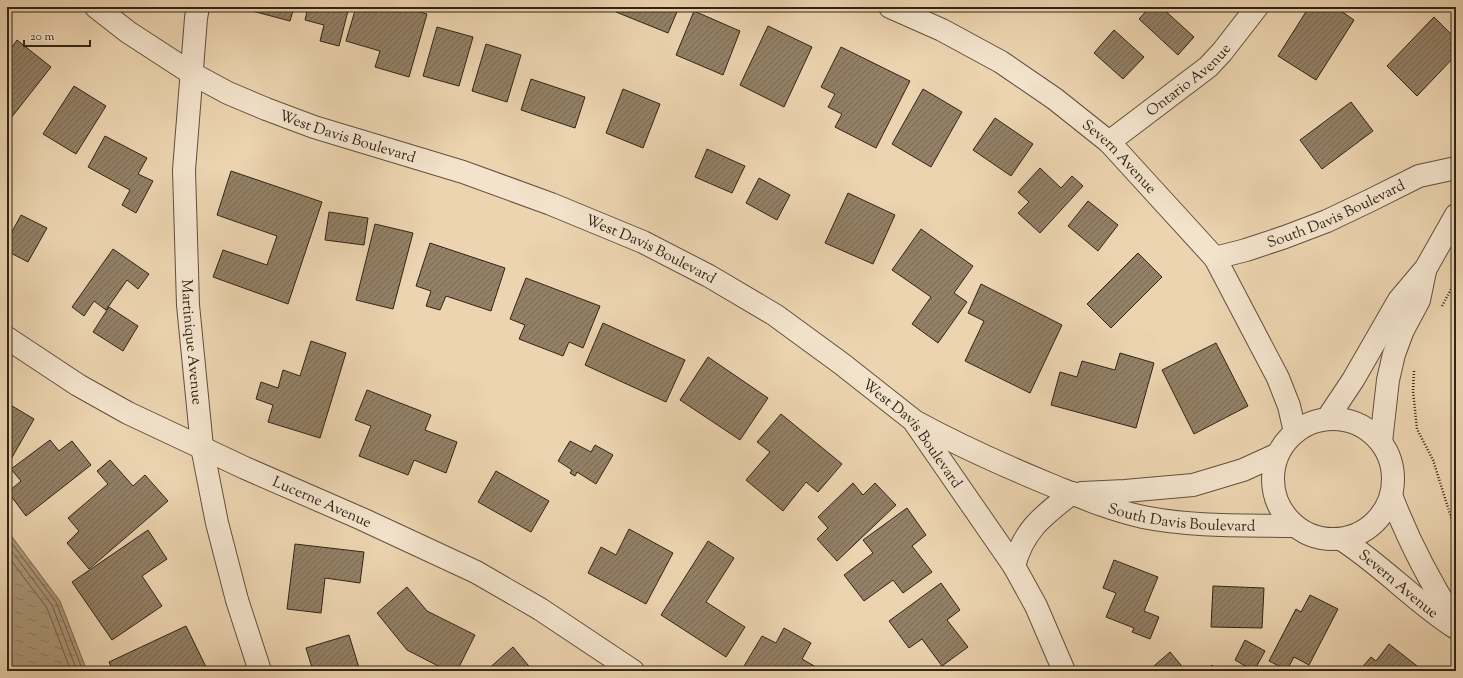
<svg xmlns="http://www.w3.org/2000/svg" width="1463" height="678" font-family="'Sorts Mill Goudy',serif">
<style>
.water{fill:url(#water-ripples);stroke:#7c6a52}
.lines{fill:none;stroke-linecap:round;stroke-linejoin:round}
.shore{stroke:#705e48;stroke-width:1}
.building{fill:url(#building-hatch);stroke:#332415}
.minor-casing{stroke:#61503c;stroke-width:24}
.path{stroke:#332415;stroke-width:2.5;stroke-dasharray:1 2;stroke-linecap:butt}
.minor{stroke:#f3e3cc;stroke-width:22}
.labels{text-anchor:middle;stroke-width:3;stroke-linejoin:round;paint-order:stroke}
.street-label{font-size:15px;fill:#332415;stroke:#f3e3cc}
</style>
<defs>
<pattern id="water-ripples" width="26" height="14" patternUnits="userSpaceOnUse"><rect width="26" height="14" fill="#ad987b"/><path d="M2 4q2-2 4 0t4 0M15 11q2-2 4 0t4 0" fill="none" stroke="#8d7c64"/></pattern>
<pattern id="building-hatch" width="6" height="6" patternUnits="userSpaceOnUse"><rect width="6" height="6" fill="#938066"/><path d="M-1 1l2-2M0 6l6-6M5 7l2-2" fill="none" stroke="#796953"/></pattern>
</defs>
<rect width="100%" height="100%" fill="#ecd4b0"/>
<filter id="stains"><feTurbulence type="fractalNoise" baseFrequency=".005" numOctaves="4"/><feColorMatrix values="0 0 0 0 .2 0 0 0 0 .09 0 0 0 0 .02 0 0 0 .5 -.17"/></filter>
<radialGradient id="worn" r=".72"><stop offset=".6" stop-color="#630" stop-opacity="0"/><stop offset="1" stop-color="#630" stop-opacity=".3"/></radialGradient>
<polygon class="water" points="7,530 60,601 87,671 7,671"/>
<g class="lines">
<g class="shore">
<polyline points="7,537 56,602 83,671"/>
<polyline points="7,545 52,605 77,671"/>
<polyline points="7,555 47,608 71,671"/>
</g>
</g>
<g class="building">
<polygon points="237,7 294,7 290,21"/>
<polygon points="308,7 349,7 339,46 320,41 324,25 305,20"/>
<polygon points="356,7 403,7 427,14 409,77 375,67 380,51 346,41"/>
<polygon points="618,7 679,7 668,33 616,12"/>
<polygon points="1150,7 1161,7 1194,37 1178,55 1139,19"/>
<polygon points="1309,7 1335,7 1354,20 1316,80 1278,56"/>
<polygon points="694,11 740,31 723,75 676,55"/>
<polygon points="1434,17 1456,39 1456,55 1417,96 1387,66"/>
<polygon points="768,26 812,47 784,107 740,85"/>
<polygon points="437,27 473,37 459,86 423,76"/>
<polygon points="1114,30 1144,57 1123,79 1094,53"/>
<polygon points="17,40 51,67 11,118 7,116 7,54"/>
<polygon points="486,44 521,55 507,102 472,91"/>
<polygon points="841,47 910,81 876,148 835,127 842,114 828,107 835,94 821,87"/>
<polygon points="531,79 585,97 575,128 521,110"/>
<polygon points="74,86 106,106 76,154 43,134"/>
<polygon points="623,89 660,104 643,148 606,133"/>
<polygon points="923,89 962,112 931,167 892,144"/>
<polygon points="1351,102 1373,131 1322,169 1300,140"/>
<polygon points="995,118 1033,144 1011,176 973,150"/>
<polygon points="105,136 147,158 138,174 153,181 136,213 122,205 130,190 88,167"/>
<polygon points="707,149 745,166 732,193 695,177"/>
<polygon points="1040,168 1061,188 1072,176 1083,186 1040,233 1018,213 1029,202 1018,192"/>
<polygon points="231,171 322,202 288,304 213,277 223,250 267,265 277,236 217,215"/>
<polygon points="759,178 790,195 777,220 746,203"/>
<polygon points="848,193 895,215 873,264 825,243"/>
<polygon points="1088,201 1118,225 1098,251 1068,226"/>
<polygon points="329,212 368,218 364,245 325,240"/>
<polygon points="21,215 47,228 28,262 7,251 7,241"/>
<polygon points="375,224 413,233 393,309 356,300"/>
<polygon points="921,229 973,266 954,293 967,302 938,343 912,324 931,297 892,270"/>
<polygon points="430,243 505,268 491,311 446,296 440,310 426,306 431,291 416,286"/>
<polygon points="113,249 149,274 138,289 127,280 106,310 94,301 84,316 72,307"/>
<polygon points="1138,253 1162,277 1111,328 1087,304"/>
<polygon points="526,278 600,306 583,348 569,342 563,356 519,339 525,325 510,319"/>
<polygon points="981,284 1062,325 1030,393 965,361 984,321 968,313"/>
<polygon points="109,307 138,326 123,351 93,332"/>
<polygon points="603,323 685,360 666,402 585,365"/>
<polygon points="311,341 346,353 320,438 268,422 273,405 256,399 261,382 278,388 283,370 300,376"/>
<polygon points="1216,343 1248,406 1194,434 1162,370"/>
<polygon points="1120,353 1154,363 1136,428 1051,405 1060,372 1077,377 1082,361 1115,370"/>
<polygon points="708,357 768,398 740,440 680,400"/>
<polygon points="367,390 431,415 425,430 457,442 446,473 414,460 408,475 359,456 371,426 355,420"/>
<polygon points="7,403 34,419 7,466"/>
<polygon points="781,414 842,464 818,492 806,482 783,511 746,480 770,452 757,442"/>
<polygon points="50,440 59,451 72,441 91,465 26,516 8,492 21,481 11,469"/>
<polygon points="570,441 591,452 595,445 613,455 596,484 577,472 575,476 570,473 572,470 558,461"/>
<polygon points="110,460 133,486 145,475 168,501 89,569 67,543 79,531 68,518 108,484 97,471"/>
<polygon points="496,471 549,501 531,532 478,502"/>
<polygon points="853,483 863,495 875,483 896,505 837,561 817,539 828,528 818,517"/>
<polygon points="907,508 926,535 912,546 932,572 903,593 893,580 864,601 844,575 873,553 863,540"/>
<polygon points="629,529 673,553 646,604 588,573 601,547 616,555"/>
<polygon points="148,530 167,559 142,576 162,606 112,640 72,582"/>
<polygon points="708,541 734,558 706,602 745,627 726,657 661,615"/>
<polygon points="295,544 364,552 360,583 325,578 321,613 287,609"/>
<polygon points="1114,560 1158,577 1144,611 1159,617 1150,639 1132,632 1134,628 1106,617 1116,593 1103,588"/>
<polygon points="941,583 960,610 947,620 968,647 942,666 922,639 909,648 889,621"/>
<polygon points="1213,586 1264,588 1262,628 1211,627"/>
<polygon points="407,587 427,611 475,635 457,671 448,671 407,650 377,613"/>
<polygon points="1310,595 1338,609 1309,665 1294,657 1287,670 1269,661 1296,609 1301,612"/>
<polygon points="186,626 208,671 113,671 109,662"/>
<polygon points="784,628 811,643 802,659 816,667 814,671 753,671 744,666 762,636 776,643"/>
<polygon points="349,635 360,671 313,671 306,648"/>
<polygon points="1245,640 1265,651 1254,671 1235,660"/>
<polygon points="1389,644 1421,669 1419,671 1359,671 1371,657 1376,661"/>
<polygon points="513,647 533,671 486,671"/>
<polygon points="1170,652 1186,671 1148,671"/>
<polygon points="1212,665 1217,671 1205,671"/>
</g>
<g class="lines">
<g class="minor-casing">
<g id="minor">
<path id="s1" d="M96,7L128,32L191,73L228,93L266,109L314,127L463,172L551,204L643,242L709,276L775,315L842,364L913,420L1014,566L1036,606L1064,671"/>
<path id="s2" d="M198,7L196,18L184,170L188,305L202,447L217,523L237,600L260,671"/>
<path id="s3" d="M890,7L942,30L1001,62L1055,99L1109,142L1215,258L1278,378L1289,406L1295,432"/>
<path id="s4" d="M1109,142L1208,67L1222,52L1257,7"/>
<path id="s5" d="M1215,258L1246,250L1285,237L1327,221L1371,200L1419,176L1456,168"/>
<path id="s6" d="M7,338L78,385L128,413L245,468L362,519L476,572L540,609L633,671"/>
<circle cx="1333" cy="479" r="60"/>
<polyline points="1327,419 1353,380 1399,300 1426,268 1456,215"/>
<path id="s7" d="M916,422C960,446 1005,466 1051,485C1081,497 1111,510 1143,517C1193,527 1244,525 1295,526"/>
<polyline points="1381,442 1388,380 1394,354 1403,330 1419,300 1425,271"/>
<polyline points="1082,493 1125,491 1193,485 1243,470 1278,454"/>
<path d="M1391,495C1408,540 1430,582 1456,623"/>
<path id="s8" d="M1341,539C1382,565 1415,602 1456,628"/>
<path d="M1014,566C1024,529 1043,516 1072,493"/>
</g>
</g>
<g class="path">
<polyline points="1442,306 1456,280"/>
<polyline points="1414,371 1413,391 1417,429 1433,460 1456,533"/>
</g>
<use href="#minor" class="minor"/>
</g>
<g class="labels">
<g class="street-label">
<text dy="5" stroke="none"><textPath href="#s4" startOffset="101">Ontario Avenue</textPath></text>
<text dy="5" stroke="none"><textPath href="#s1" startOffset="285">West Davis Boulevard</textPath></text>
<text dy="5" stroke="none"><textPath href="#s3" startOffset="276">Severn Avenue</textPath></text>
<text dy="5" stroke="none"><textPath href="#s5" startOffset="129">South Davis Boulevard</textPath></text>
<text dy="5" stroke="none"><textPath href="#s1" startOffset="609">West Davis Boulevard</textPath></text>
<text dy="5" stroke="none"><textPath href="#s2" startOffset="336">Martinique Avenue</textPath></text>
<text dy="5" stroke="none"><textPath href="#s1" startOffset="933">West Davis Boulevard</textPath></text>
<text dy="5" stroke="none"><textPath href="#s6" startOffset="356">Lucerne Avenue</textPath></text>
<text dy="5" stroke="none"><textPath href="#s7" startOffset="285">South Davis Boulevard</textPath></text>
<text dy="5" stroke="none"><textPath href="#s8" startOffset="73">Severn Avenue</textPath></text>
</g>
</g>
<rect width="1463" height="678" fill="none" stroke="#ecd4b0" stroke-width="24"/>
<rect x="8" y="8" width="1447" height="662" fill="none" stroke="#332415" stroke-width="2"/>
<rect x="12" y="12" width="1439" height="654" fill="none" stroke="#332415"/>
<path d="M24 40v6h66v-6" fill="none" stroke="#332415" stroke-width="2"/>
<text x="30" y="40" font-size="12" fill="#332415" stroke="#f3e3cc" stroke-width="3" paint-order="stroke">20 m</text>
<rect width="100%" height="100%" filter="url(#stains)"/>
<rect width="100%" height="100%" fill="url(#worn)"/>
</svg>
